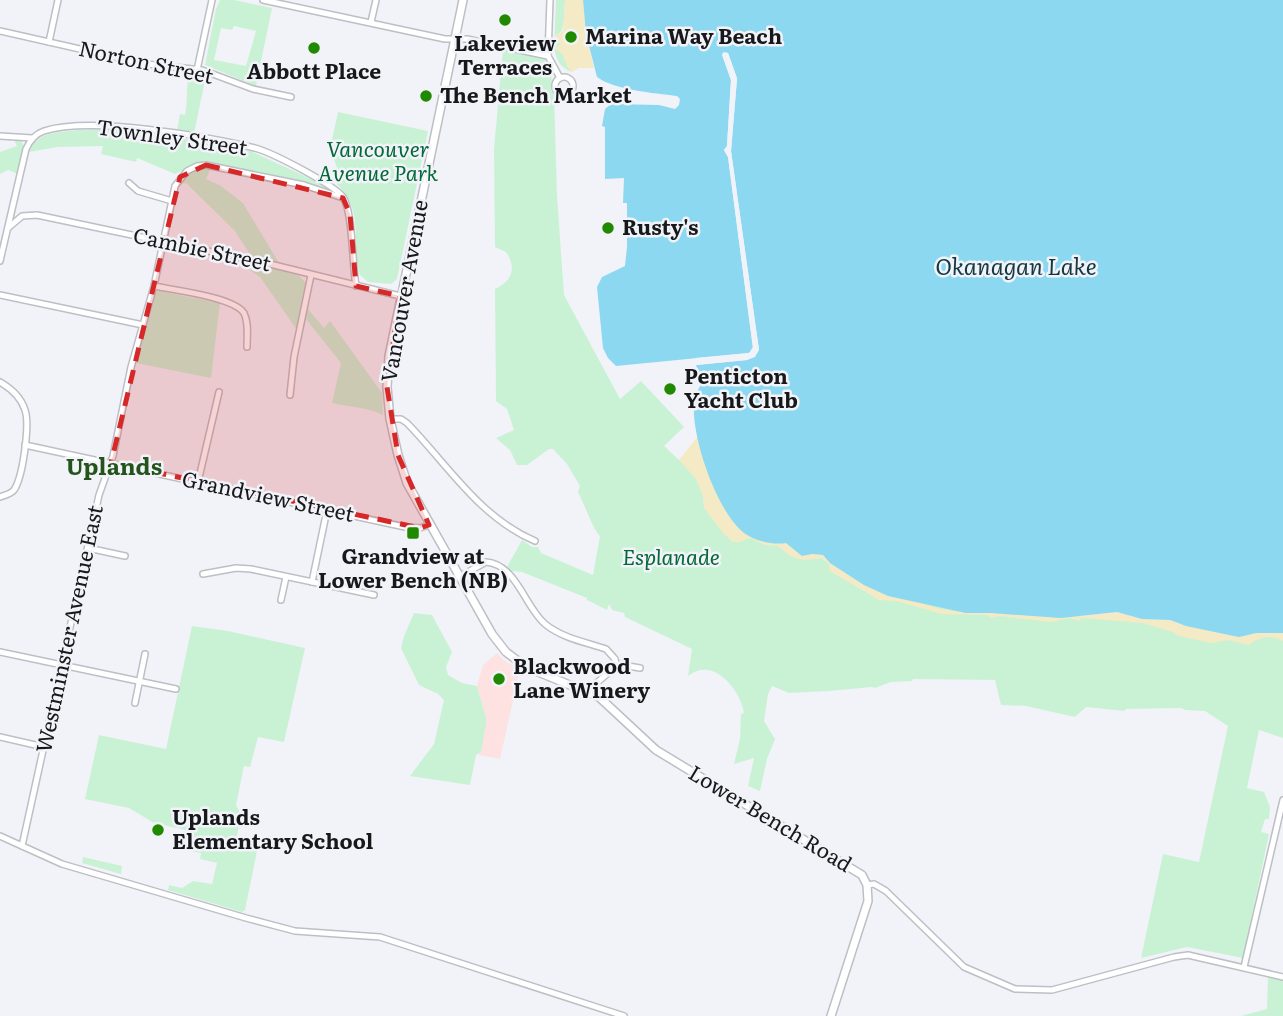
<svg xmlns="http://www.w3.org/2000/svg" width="1283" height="1016" font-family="Literata,serif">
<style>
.commercial{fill:#fde2e1}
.green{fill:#c9f2d5;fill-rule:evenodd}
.sand{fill:#f4eac5}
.water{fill:#8cd8f1}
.pier{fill:#f1f3f9}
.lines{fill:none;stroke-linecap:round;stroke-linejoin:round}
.minor-casing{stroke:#bdbfc5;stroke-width:8}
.tertiary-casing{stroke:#bdbfc5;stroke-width:10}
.minor{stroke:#fff;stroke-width:5}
.tertiary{stroke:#fff;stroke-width:7}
.marked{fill:#d62828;fill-opacity:0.2;stroke:#d62828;stroke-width:5;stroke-dasharray:14 9;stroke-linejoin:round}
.poi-dot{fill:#218900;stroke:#f1f3f9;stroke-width:2.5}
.labels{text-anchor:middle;stroke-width:5;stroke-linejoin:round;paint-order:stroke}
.poi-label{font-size:21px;font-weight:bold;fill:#17181a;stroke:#f1f3f9;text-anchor:start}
.street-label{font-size:21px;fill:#17181a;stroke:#f1f3f9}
.park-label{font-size:21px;font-style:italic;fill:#046838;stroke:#f1f3f9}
.water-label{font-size:23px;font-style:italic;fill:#133842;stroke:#f1f3f9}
.neighbourhood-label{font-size:23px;font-weight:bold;fill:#24531b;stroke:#f1f3f9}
</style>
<rect width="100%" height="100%" fill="#f1f3f9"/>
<polygon class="commercial" points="497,653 506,662 520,669 500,759 479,755 486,718 477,686 483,665"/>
<g class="green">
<path d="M220,0H234L272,8L256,86L205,65L216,9ZM234,26L256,31L246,66L214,60L221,28L232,30Z"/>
<path d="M556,0H565V3C563,14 567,32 555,36L560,44L556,49L562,53L572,72C560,68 556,60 554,47Z"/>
<path d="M503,49L544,59C557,77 548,80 554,94L557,196L564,295L620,399L641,381L684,427L664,446L679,460L812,554L1069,615L1283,633V738L1259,730L1247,788L1264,792L1270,807L1269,819H1265L1261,832L1269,834L1243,958L1187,947L1141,958L1163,854L1199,862L1228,726L1205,711L1185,710L1181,708L1126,709L1124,711L1086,707L1075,717L1026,706L1001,705L995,680L913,679L912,681L891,682L875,688L872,687L829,691L789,693L772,686L768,694L764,721L775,739L767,759L760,791L748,786L754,758L734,764L740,739L741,714L744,713C740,689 713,656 688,676L692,649L625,617L624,613L612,610L609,604L607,610L587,600V598L522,572L511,571L507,567L522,540L532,547H538L541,553L593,575L600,536C593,530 584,503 578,492L580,486L567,464L553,449H549L527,465H517L510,450L496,438L514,430L507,409L496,401L495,289C512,281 517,268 506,252L495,247L494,149Z"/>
<path d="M189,72L206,75L194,134L177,131L180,114L185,115C188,100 186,87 189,72Z"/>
<path d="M338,112L428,131L397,279L391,284L368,282L360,275C350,240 366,213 336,183L338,170L330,149Z"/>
<path d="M77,130H110L180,138L253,152L328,187L334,192L298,181L206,163L194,165L175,174L137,158L136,162L101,154L103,146L58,147L29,152C37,131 58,133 77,130Z"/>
<polygon points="14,140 21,141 24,146 18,174 8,170 0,174 0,152 17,146"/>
<polygon points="202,168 211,168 206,179 221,186 243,203 279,263 251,256 235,231 186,183 180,184 193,170"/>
<polygon points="255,264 298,275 305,282 306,289 297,330 260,277 251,271"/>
<polygon points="159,291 220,303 211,378 136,363 156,293"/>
<path d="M308,309L324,328L330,321L382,393L383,415C366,407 350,407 332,403L341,363L306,319Z"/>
<polygon points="414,613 432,615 452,652 446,667 448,675 462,683 477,686 486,718 486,724 481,752 476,755 470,785 410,776 434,744 444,700 438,694 419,685 401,648 404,636"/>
<polygon points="192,626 228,631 305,648 284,742 258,737 250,767 244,766 236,805 241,815 235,845 257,851 245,910 242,912 168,890 169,885 182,888 193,881 212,884 217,863 200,859 201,853 190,851 188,847 191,831 154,823 129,808 85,799 99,735 166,749"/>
<polygon points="83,857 122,866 121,874 82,863"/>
<polygon points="1268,977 1283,980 1283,1016 1241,1016 1267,1009"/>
</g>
<g class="sand">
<polygon points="565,0 583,0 586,34 594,68 579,68 572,72 567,66 562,53 555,49 560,44 555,35 560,34 563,30"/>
<path d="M698,436C710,479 729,551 786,543L802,556L812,554L823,555L830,563L864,585L940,609L966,613H991L1061,618L1117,612L1142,619L1170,620L1186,626L1239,637L1256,633H1283V641C1272,635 1259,636 1249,645L1229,640L1211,643L1179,636L1173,632L1142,623L1081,618L1079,621L1070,618L1052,622L999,616L991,618L987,615L942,614L896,601L879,600L830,571L829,564L821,558C802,562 793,560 778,546L765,545L750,538L740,542H733L723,533L704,508L703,496L696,479L679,460Z"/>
</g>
<path class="water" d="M583,0H1283V633H1256L1239,637L1186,626L1170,620L1142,619L1117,612L1061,618L991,613H966L888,596L864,585L830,563L823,555L812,554L802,556L786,543C773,545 755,541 744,533C717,512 691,437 694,403C695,395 698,389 702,383L696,365L747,360L759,350L731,151L737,78L728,53L722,55L731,80L727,146L724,150L728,157L753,349L749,353L616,366L608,358L603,348L597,287L602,277L625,266L627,247V203H623L624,178L605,179V127L602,126L605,109L611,104L659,105L675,109L679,105L680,99L677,96C654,93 614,90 597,77L586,34Z"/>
<polygon class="pier" points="724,52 728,53 737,79 731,151 759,350 755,357 747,360 696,365 696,362 746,357 696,361 695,358 749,353 753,347 728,157 724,150 727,146 731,80 722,54"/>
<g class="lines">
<g class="minor-casing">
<g id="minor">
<polyline points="263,0 445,39 467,39 548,56"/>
<polyline points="550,0 548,56 560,78"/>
<polyline points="371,22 376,0"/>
<polyline points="0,31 146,64 202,70 253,89 291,97"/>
<polyline points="49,42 58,0"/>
<polyline points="197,70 212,0"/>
<circle cx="564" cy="86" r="9"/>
<polyline points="0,136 32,138"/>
<polyline points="129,183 138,191 172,201"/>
<polyline points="8,228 22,216 37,215 274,265 400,296"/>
<path d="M0,261L26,149C30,140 35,134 44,131C91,116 206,136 255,148C273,153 333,184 343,197C353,212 352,265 356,286"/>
<path d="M154,286C173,290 234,297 244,313C249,323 247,336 247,347"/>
<polyline points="0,295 143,325"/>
<path d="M0,382C12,389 21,397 25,410C30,424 23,477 14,490C11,494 5,495 0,497"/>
<polyline points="290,395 294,357 311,275"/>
<path d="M390,419H401L407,423C448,465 479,517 535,541"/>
<polyline points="25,445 405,527 420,528 429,525"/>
<polyline points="198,482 219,392"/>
<polyline points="88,548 125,556"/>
<polyline points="203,574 236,568 251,569 374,595"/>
<path d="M459,577L486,562C516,564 525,607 545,624C562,638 585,642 606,649L615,659L616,664L613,669L587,691"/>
<polyline points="312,582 327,510"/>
<polyline points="281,600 286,577"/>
<polyline points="0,652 176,689"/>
<polyline points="616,664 640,668"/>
<polyline points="135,703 145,654"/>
<polyline points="0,737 44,747"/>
<polyline points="0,836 62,864 246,918 295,931 380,937 624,1016"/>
<polyline points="22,846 99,495 113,456 131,367 154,286 175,186 187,171 197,166 206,165 304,185 343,198"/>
<polyline points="867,885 874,884 886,891 964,967 1015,989 1052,990 1174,957 1188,955 1283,977"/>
<polyline points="1244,967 1283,800"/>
</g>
</g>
<g class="tertiary-casing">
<polyline id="tertiary" points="463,0 389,356 387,387 390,419 398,455 407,483 492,634 506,652 526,667 599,697 656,750 862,875 867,885 868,901 831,1016"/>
</g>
<use href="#minor" class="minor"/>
<use href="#tertiary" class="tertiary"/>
</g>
<path class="marked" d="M206,165L343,198L350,214L356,286L400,296L387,387L398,455L429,525L420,528L111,463L180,177Z"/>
<g class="poi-dot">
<circle cx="505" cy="20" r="7"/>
<circle cx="571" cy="37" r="7"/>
<circle cx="314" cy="48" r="7"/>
<circle cx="426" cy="96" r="7"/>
<circle cx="608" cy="228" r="7"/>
<circle cx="670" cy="389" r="7"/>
<rect x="406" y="526" width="14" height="14" rx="3.5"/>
<circle cx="499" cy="679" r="7"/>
<circle cx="158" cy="830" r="7"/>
</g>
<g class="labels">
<g class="poi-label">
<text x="585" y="44">Marina Way Beach</text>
<text x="505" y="51" text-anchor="middle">Lakeview<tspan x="505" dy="24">Terraces</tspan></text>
<text x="314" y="79" text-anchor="middle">Abbott Place</text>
<text x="440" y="103">The Bench Market</text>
<text x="622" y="235">Rusty's</text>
<text x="684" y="384">Penticton<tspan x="684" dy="24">Yacht Club</tspan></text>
<text x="413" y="564" text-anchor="middle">Grandview at<tspan x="413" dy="24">Lower Bench (NB)</tspan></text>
<text x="513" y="674">Blackwood<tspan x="513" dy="24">Lane Winery</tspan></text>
<text x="172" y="825">Uplands<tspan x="172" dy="24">Elementary School</tspan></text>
</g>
<g class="street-label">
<text transform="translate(146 63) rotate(12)" y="7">Norton Street</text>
<text transform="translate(172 138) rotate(8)" y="7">Townley Street</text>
<text transform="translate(202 250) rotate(12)" y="7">Cambie Street</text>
<text transform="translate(405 291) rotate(-80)" y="7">Vancouver Avenue</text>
<text transform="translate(268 497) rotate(12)" y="7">Grandview Street</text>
<text transform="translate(70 629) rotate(-78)" y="7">Westminster Avenue East</text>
<text transform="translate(770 819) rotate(31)" y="7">Lower Bench Road</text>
</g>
<g class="park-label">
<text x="378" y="157">Vancouver<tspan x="378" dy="24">Avenue Park</tspan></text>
<text x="671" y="565">Esplanade</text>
</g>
<g class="water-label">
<text x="1016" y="275">Okanagan Lake</text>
</g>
<g class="neighbourhood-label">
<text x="114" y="475">Uplands</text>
</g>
</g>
</svg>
